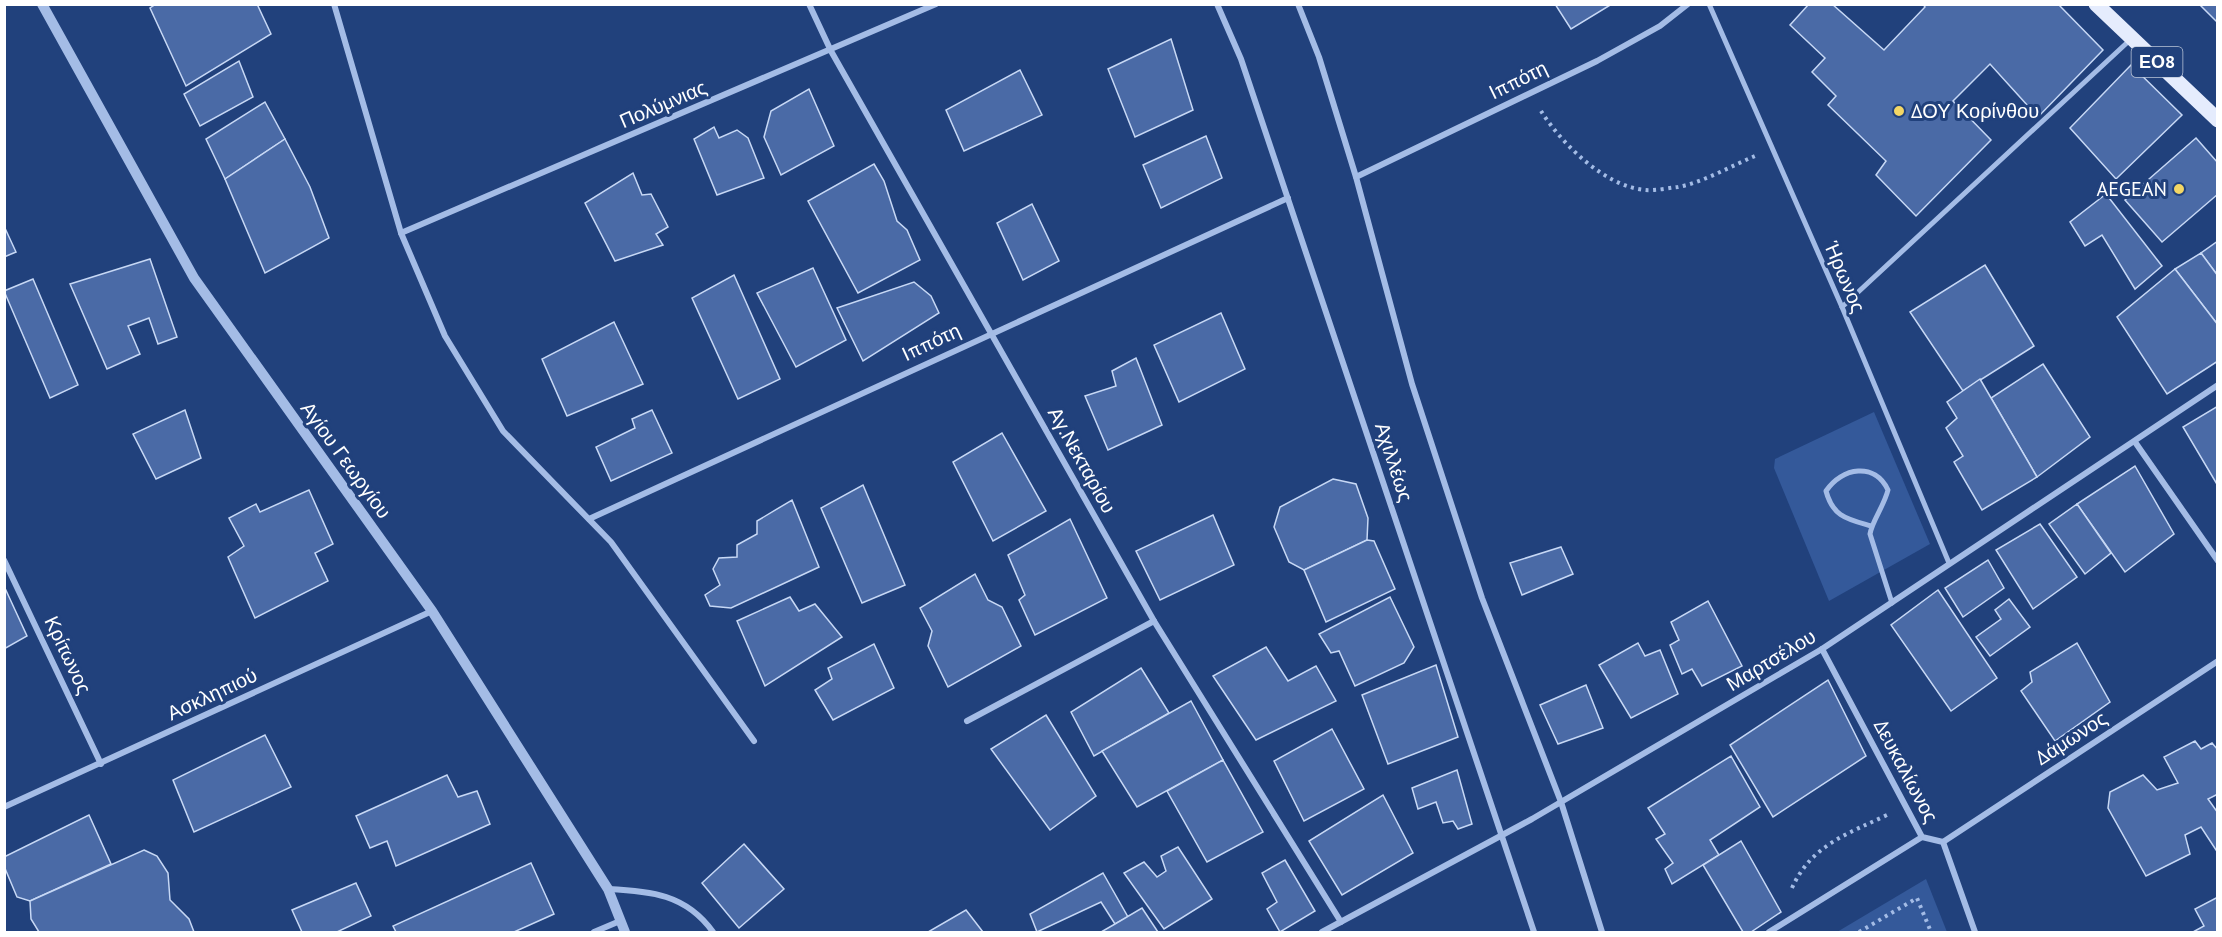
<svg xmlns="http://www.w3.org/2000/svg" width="2222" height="937" font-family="'PT Sans',sans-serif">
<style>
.green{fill:#34599a}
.building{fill:#4a6aa6;stroke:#c7d8f5;stroke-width:1.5}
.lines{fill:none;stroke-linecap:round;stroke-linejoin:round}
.path{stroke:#a4bce6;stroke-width:4;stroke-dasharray:3 4.5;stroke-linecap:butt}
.pedestrian{stroke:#a4bce6;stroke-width:5}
.minor{stroke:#a4bce6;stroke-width:6}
.tertiary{stroke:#a4bce6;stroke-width:10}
.primary{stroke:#e5ecfd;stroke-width:15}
.poi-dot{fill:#f3d665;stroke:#21417c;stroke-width:2}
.labels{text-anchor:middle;stroke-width:6;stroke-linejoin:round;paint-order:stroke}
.shield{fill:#21417c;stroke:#bcc6d8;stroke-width:1.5}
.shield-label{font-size:18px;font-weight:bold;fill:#fff}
.street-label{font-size:20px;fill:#fff;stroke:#21417c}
.poi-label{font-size:20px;fill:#fff;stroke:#21417c;text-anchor:start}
</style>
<rect width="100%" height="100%" fill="#21417c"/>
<g class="green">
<polygon points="1874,412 1930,544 1829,601 1774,468 1775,459"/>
<polygon points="1926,879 1947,932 1837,932"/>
</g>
<g class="building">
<polygon points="156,4 257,4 271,34 186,86 150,8"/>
<polygon points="1555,4 1612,4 1571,29"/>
<polygon points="1809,4 1832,4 1884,50 1925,7 1923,4 2058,4 2103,50 2038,117 1990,64 1953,101 1991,140 1916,216 1876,175 1886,161 1828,105 1836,96 1812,72 1825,58 1790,25"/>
<polygon points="2199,4 2218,4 2218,23"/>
<polygon points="1171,39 1193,110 1135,137 1108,69"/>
<polygon points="239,61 253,97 200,126 184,94"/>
<polygon points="2131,65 2182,115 2116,179 2070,128"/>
<polygon points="1020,70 1042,115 964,151 946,110"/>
<polygon points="809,89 834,146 781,175 764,137 771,111"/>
<polygon points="265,102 285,139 225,179 206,139"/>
<polygon points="714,127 719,138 737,130 748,138 764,178 717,195 694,139"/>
<polygon points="1206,136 1222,178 1161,208 1143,165"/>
<polygon points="2196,138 2218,163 2218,194 2162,242 2125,200"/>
<polygon points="285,139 310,187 329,238 265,273 225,179"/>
<polygon points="874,164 884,181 897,221 907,230 920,260 858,293 808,201"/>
<polygon points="633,173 642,195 651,194 668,227 656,234 663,245 615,261 585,203"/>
<polygon points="2106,194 2162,266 2135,289 2102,235 2085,246 2070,222"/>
<polygon points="1032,204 1059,261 1023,280 997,223"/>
<polygon points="4,226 16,252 4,257"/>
<polygon points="2218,241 2218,276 2201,253"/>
<polygon points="2201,253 2218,276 2218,325 2175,269"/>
<polygon points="150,259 177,337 158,344 149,318 128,326 140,354 107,369 70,284"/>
<polygon points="1985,265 2034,346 1963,391 1910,312"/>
<polygon points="813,268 846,340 796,367 757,293"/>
<polygon points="2175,269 2218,325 2218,361 2167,394 2117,317"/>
<polygon points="734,275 780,379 738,399 692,298"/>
<polygon points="33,279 78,385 50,398 4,291"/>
<polygon points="914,282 931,296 939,313 863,361 837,308"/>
<polygon points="1221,313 1245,369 1179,402 1154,345"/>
<polygon points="614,322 643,384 567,416 542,359"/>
<polygon points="1136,358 1162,425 1108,450 1085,396 1116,386 1112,371"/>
<polygon points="2043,364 2090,437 2037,477 1991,398"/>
<polygon points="1980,379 2037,477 1982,510 1954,462 1963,456 1946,428 1957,418 1947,402"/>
<polygon points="2218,406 2218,486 2183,427"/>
<polygon points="185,410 201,458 156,479 133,434"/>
<polygon points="652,410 672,453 611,481 596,447 635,428 632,419"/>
<polygon points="1002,433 1046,511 993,541 953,462"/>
<polygon points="2135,466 2174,534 2125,572 2077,504"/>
<polygon points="1333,479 1356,484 1368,518 1367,540 1304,570 1289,562 1274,527 1280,507"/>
<polygon points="863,485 905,585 862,603 821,508"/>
<polygon points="309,490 333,544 315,553 328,581 255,618 228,557 244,546 229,518 256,504 260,512"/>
<polygon points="792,500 819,567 731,608 710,606 705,595 720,585 713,569 719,558 737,557 737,545 757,534 757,521"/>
<polygon points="2077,504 2111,553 2085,574 2049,524"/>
<polygon points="1213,515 1234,565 1160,600 1136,551"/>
<polygon points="1070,519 1107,598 1035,635 1019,600 1025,595 1008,555"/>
<polygon points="2040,524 2077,577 2033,609 1996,550"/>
<polygon points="1367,540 1374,541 1395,589 1326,622 1304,570"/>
<polygon points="1561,547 1573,574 1522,595 1510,563"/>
<polygon points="1988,560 2004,588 1963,617 1945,588"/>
<polygon points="975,574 988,600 1002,607 1021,646 948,687 928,646 932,631 920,608"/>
<polygon points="4,586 27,636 4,649"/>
<polygon points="1938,590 1997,678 1951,711 1891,625"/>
<polygon points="790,597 799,611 815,604 842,637 765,686 737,621"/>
<polygon points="1390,597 1414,647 1404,663 1355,686 1339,651 1331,653 1319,634"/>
<polygon points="2009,599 2030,627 1990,656 1976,637 2001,619 1995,610"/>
<polygon points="1708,601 1742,666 1702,686 1692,669 1682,674 1670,645 1679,640 1671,622"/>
<polygon points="1638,643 1645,656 1660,650 1678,694 1631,718 1599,665"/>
<polygon points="2077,643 2110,702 2055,741 2021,691 2032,682 2030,672"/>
<polygon points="874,644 894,688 833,720 815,690 832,679 828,668"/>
<polygon points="1266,647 1288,681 1316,666 1336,701 1256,740 1213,676"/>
<polygon points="1436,665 1458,737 1388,764 1362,695"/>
<polygon points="1141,668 1169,713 1094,756 1071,712"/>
<polygon points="1828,680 1866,756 1773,817 1730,745"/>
<polygon points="1586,685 1603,728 1558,744 1540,705"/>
<polygon points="1191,701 1223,760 1137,807 1102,751"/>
<polygon points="1046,715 1096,796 1050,830 991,749"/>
<polygon points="1332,729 1364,789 1304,821 1274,761"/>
<polygon points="265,735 291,787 194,832 173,780"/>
<polygon points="2195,741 2201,749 2212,743 2218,750 2218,794 2208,799 2218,813 2218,853 2201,827 2185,835 2190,854 2146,876 2108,808 2110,792 2143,775 2157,790 2178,783 2164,757"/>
<polygon points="1731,756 1760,807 1710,840 1719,855 1672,884 1665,869 1673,863 1656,839 1665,834 1648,808"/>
<polygon points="1223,760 1263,832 1207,862 1167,791"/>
<polygon points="1457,770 1472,824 1458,829 1453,821 1443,823 1436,802 1418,809 1412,788"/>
<polygon points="447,775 458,797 477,791 490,824 396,866 387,841 370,848 356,816"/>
<polygon points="1383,795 1413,853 1342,895 1309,841"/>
<polygon points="89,815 111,864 30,901 17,897 4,866 4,857"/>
<polygon points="1741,841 1781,912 1751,932 1743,932 1703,865"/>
<polygon points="744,844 784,889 739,928 702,883"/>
<polygon points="1178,847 1212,899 1164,929 1124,873 1144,862 1157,877 1166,871 1161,856"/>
<polygon points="144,850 157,856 168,873 170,900 189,919 194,932 39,932 31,919 30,901"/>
<polygon points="1285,860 1315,911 1280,932 1267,909 1277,902 1262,873"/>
<polygon points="531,863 554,914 514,932 396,932 393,926"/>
<polygon points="1103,873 1128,917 1115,924 1101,902 1037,932 1030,914"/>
<polygon points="356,883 371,916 337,932 302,932 292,910"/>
<polygon points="2218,897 2218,932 2193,932 2204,926 2195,909"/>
<polygon points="1142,908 1158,932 1101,932 1115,924"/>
<polygon points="966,910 983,932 928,932"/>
</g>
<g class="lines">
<g class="path">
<path d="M1541,111C1562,144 1604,186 1645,190C1655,191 1668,188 1678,187C1704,182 1731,166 1755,156"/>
<path d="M1792,888C1812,844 1848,834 1889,814"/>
<polyline points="1859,932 1917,898 1931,932"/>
</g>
<g class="pedestrian">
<polyline points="1709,4 1842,307 1949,563"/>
<polyline points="1842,307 2131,39"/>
<path d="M1871,526C1847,519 1833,517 1826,491C1842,467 1875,462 1888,490C1884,506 1872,521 1870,534L1892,603"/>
</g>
<g class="minor">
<polyline points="334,4 401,233 445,336 503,431 611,542 754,741"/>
<polyline points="809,4 831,51 1154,621 1341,922"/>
<polyline points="1217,4 1241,59 1534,932"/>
<polyline points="1298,4 1319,57 1356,177 1412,384 1482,598 1561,802 1602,932"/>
<polyline points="1356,177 1597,61 1660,26 1688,4"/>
<polyline points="401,233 936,4"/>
<polyline points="2135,442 2218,561"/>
<polyline points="589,519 1288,198"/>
<polyline points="4,560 101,764"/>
<polyline points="1822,649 1922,837 1943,842 1975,932"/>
<polyline points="967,721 1154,621"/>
<polyline points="4,807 432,611"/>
<polyline points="1943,842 2218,661"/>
<path d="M608,889C650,891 686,894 713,932"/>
<polyline points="594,932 620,921"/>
<polyline points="1322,932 1532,819 1822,649 2218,385"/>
<polyline points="1769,932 1922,837"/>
</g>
<polyline class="tertiary" points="42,4 194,278 432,611 608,889 625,932"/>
<polyline class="primary" points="2096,4 2218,120"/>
</g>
<g class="poi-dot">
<circle cx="1899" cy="111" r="6"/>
<circle cx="2179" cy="189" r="6"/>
</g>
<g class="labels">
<rect class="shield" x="2131.5" y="47" width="51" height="30" rx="4.5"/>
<g class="shield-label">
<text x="2157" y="68">ΕΟ8</text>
</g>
<g class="street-label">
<text transform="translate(1518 80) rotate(-26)" y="7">Ιππότη</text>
<text transform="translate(663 104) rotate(-23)" y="7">Πολύμνιας</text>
<text transform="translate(1845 277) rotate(67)" y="7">Ήρωνος</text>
<text transform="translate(931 342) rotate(-25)" y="7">Ιππότη</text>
<text transform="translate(346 460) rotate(54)" y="7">Αγίου Γεωργίου</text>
<text transform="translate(1082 460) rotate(61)" y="7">Αγ.Νεκταρίου</text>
<text transform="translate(1394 462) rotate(72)" y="7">Αχιλλέως</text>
<text transform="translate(68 655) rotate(65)" y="7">Κρίτωνος</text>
<text transform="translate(1771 660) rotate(-31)" y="7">Μαρτσέλου</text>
<text transform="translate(212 694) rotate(-25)" y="7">Ασκληπιού</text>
<text transform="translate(2071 738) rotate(-33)" y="7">Δάμωνος</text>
<text transform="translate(1906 771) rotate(62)" y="7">Δευκαλίωνος</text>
</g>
<g class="poi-label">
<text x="1911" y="118">ΔΟΥ Κορίνθου</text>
<text x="2167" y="196" text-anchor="end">AEGEAN</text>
</g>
</g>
<rect width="2222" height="937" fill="none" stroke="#ffffff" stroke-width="12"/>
</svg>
